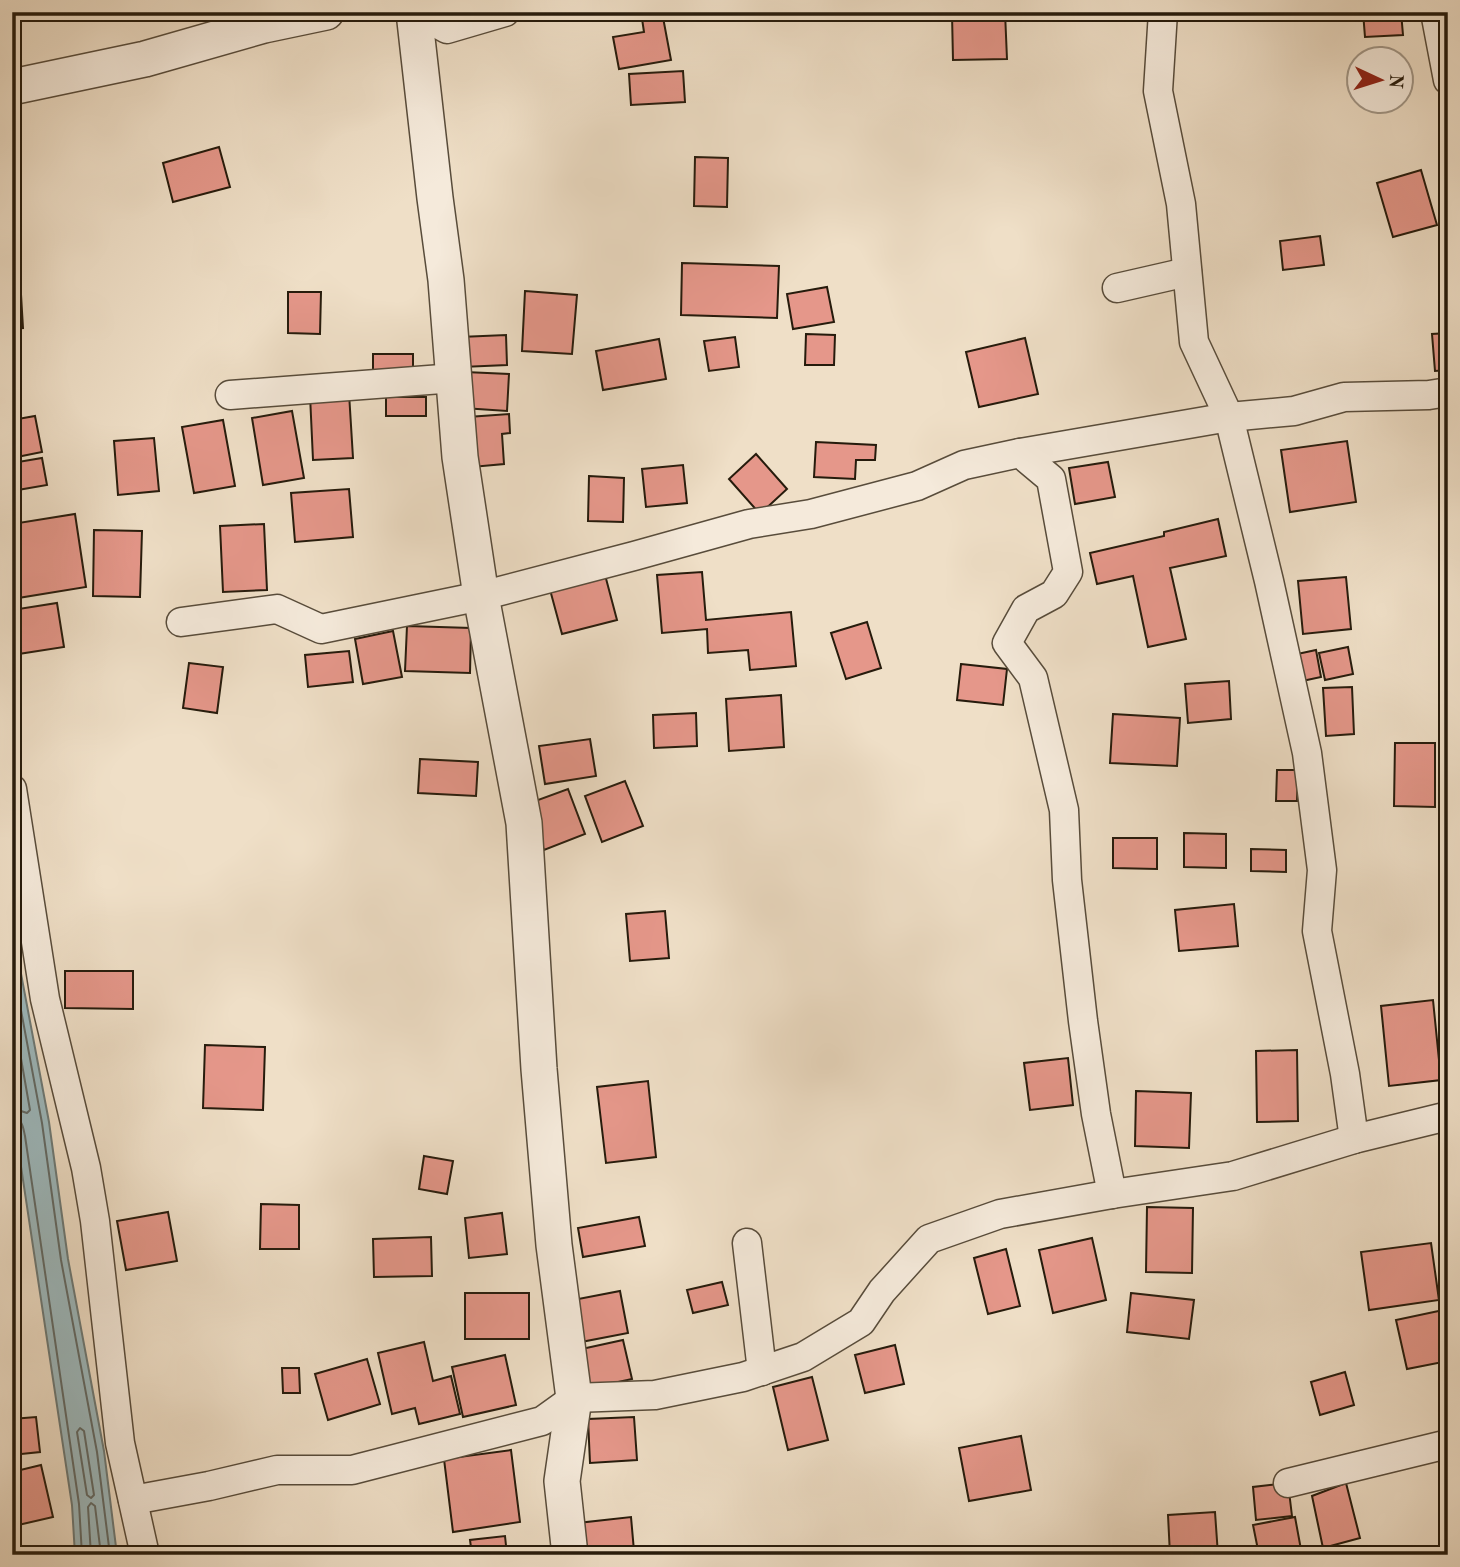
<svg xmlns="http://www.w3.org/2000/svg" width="1460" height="1567" font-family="'Old Standard TT',serif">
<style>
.water{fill:#9dbabf;stroke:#6d7a77;stroke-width:2}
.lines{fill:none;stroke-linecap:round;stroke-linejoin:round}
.shore{stroke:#626a66;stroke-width:2}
.building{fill:#e5978a;stroke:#261b0c;stroke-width:2}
.minor-casing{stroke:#584c3b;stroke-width:31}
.tertiary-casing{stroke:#584c3b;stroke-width:38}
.minor{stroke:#f5eadb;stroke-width:28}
.tertiary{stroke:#f5eadb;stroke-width:35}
</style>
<rect width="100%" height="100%" fill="#efdfc7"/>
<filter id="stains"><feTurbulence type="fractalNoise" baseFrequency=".00286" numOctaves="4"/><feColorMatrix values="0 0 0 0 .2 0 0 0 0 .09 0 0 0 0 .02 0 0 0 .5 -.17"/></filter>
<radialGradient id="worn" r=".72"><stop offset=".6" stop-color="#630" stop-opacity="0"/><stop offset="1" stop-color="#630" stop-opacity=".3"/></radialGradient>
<polygon class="water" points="12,926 49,1122 68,1259 104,1451 117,1555 75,1555 72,1505 12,1107"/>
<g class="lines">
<g class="shore">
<polyline points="12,962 42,1123 61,1260 97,1452 110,1555"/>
<polyline points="12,1007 30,1110 27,1113 18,1110 12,1109"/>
<path d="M12,1118C23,1118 23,1128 25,1136L79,1504L82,1555"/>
<polygon points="80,1428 84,1431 94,1495 91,1498 87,1495 77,1432"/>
<polyline points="91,1555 88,1507 91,1503 95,1506 101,1555"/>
</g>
</g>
<g class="building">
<polygon points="641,12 662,12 671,60 619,69 613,37 644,32"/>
<polygon points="1005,12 1007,59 953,60 952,14"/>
<polygon points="1363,12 1401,12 1403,35 1365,37"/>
<polygon points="683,71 685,102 631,105 629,74"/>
<polygon points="219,147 230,187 173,202 163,163"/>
<polygon points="695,157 728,158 727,207 694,206"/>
<polygon points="1421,170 1437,225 1393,237 1377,183"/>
<polygon points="1320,236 1324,265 1283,270 1280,241"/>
<polygon points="12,261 19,261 23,328 12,329"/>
<polygon points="682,263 779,266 777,318 681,315"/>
<polygon points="827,287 834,322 793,329 787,294"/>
<polygon points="525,291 577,295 572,354 522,351"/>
<polygon points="288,292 321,292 320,334 288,333"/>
<polygon points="1448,333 1448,370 1435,371 1432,334"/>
<polygon points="806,334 835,335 834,365 805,365"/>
<polygon points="506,335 507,365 462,367 460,337"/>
<polygon points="735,337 739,367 709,371 704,341"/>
<polygon points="1025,338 1038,394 979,407 966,352"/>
<polygon points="659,339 666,379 603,390 596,351"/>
<rect x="373" y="354" width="40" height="18"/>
<polygon points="465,372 509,374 507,411 463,408"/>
<polygon points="349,393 353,458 313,460 310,395"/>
<rect x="386" y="397" width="40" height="19"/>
<polygon points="292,411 304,478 263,485 252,418"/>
<polygon points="509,414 510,433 502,434 504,464 472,467 468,417"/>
<polygon points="35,416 42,452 12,458 12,420"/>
<polygon points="223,420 235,486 194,493 182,427"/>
<polygon points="154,438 159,491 118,495 114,441"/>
<polygon points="1347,441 1356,502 1290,512 1281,450"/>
<polygon points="816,442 876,445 875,460 856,460 855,479 814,477"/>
<polygon points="756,454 787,489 760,514 729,479"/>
<polygon points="42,458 47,485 12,491 12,463"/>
<polygon points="1108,462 1115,497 1075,504 1069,468"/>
<polygon points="683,465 687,503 646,507 642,469"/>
<polygon points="589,476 624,478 623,522 588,521"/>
<polygon points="349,489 353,537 295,542 291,493"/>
<polygon points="75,514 86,587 12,599 12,524"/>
<polygon points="1218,519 1226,556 1170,568 1186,639 1148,647 1133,576 1097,584 1090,553 1164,536 1164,532"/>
<polygon points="264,524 267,590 223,592 220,526"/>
<polygon points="94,530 142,531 140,597 93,596"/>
<rect x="1439" y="564" width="9" height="30"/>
<polygon points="604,571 617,620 562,634 549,586"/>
<polygon points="702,572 706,620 791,612 796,666 750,670 748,650 708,653 707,629 662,633 657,575"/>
<polygon points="1346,577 1351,629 1303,634 1298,581"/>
<polygon points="57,603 64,647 12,655 12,610"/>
<polygon points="867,622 881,668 846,679 831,633"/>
<polygon points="407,626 471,628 470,673 405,671"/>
<polygon points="393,631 402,677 363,684 355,639"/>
<polygon points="1348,647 1353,674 1325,680 1319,653"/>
<polygon points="1316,650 1321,677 1293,683 1288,656"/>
<polygon points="349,651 353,682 308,687 305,655"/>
<polygon points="189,663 223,667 217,713 183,708"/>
<polygon points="961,664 1007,669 1003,705 957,700"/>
<polygon points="1229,681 1231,719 1188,723 1185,684"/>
<polygon points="1352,687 1354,734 1326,736 1323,688"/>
<polygon points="781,695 784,747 729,751 726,699"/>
<polygon points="696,713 697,746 654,748 653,715"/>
<polygon points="1113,714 1180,718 1177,766 1110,763"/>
<polygon points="590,739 596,776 545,784 539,746"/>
<polygon points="1395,743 1435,743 1435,807 1394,806"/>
<polygon points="420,759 478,762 476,796 418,793"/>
<polygon points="1277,770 1298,770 1297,801 1276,801"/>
<polygon points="625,781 643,826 602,842 585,796"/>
<polygon points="568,789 585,834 544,850 527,804"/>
<polygon points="1184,833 1226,834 1226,868 1184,867"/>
<polygon points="1113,838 1157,838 1157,869 1113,868"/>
<polygon points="1251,849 1286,850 1286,872 1251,871"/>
<polygon points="1234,904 1238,946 1179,951 1175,910"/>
<polygon points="665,911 669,958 630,961 626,914"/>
<polygon points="65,971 133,971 133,1009 65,1008"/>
<polygon points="1433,1000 1441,1080 1389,1086 1381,1006"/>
<polygon points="205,1045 265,1047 263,1110 203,1108"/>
<polygon points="1297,1050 1298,1121 1257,1122 1256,1051"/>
<polygon points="1068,1058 1073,1105 1030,1110 1024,1063"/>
<polygon points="648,1081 656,1157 606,1163 597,1087"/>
<polygon points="1136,1091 1191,1093 1189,1148 1135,1146"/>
<polygon points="424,1156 453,1161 447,1194 419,1189"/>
<polygon points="261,1204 299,1205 299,1249 260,1249"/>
<polygon points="1147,1207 1193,1208 1192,1273 1146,1272"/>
<polygon points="168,1212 177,1261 126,1270 117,1221"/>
<polygon points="502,1213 507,1254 469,1258 465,1218"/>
<polygon points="639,1217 645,1246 583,1257 578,1228"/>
<polygon points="431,1237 432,1276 374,1277 373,1239"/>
<polygon points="1092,1238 1106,1300 1053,1313 1039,1250"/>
<polygon points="1431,1243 1439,1300 1369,1310 1361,1252"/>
<polygon points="1006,1249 1020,1306 988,1314 974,1258"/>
<polygon points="722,1282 728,1305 693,1313 687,1290"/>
<polygon points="620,1291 628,1333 581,1342 573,1300"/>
<rect x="465" y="1293" width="64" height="46"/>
<polygon points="1131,1293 1194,1300 1189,1339 1127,1332"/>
<polygon points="1448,1309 1448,1361 1407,1369 1396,1320"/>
<polygon points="623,1340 632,1379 586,1389 577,1350"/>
<polygon points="424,1342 433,1381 451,1376 460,1414 419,1424 415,1408 392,1414 378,1353"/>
<polygon points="895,1345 904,1384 865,1393 855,1355"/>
<polygon points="505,1355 516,1405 463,1417 452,1367"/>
<polygon points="367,1359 380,1404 328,1420 315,1374"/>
<polygon points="282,1368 299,1368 300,1393 283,1393"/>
<polygon points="1345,1372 1354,1405 1320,1415 1311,1382"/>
<polygon points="812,1377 828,1440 788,1450 773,1387"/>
<polygon points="36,1417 40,1452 12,1455 12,1419"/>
<polygon points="634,1417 637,1460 590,1463 588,1419"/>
<polygon points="1021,1436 1031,1490 969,1501 959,1448"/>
<polygon points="511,1450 520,1522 453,1532 444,1459"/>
<polygon points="41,1465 53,1517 14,1526 12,1472"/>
<polygon points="1288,1483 1292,1516 1256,1520 1253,1487"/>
<polygon points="1346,1483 1360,1538 1323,1548 1312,1496"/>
<polygon points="1215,1512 1218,1555 1170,1555 1168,1515"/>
<polygon points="631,1517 634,1551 602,1555 581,1555 578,1523"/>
<polygon points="1295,1517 1302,1555 1259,1555 1253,1525"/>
<polygon points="505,1536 507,1555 472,1555 470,1540"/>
</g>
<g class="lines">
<g class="minor-casing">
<g id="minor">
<polyline points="416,12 447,29 505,12"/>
<polyline points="1163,12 1158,91 1181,204 1194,342 1229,417 1269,581 1307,753 1322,870 1317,931 1345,1074 1354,1139"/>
<polyline points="1435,12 1448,80"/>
<polyline points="1117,288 1187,272"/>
<polyline points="230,395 455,378"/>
<polyline points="1020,453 1051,479 1068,572 1054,594 1026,609 1007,643 1033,678 1064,810 1067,880 1083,1021 1096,1114 1112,1194"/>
<polyline points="181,622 277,609 321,629 481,596 634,556 749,524 811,514 917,486 964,465 1020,453 1229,417 1294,411 1344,397 1429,395 1448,392"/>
<polyline points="12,789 45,999 86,1168 95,1221 120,1443 145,1555"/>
<polyline points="747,1243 762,1371"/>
<polyline points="1288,1483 1448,1444"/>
<polyline points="133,1500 209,1486 277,1470 352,1470 542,1421 574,1398 655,1395 743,1377 803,1357 861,1322 882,1291 929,1239 1000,1214 1112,1194 1233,1176 1354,1139 1448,1116"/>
</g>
</g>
<g class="tertiary-casing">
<g id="tertiary">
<polyline points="414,12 435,198 446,280 460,457 481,596 524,823 539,1069 554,1245 574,1398 562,1481 570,1555"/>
<polyline points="12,87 145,59 264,25 326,12"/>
</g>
</g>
<use href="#minor" class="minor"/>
<use href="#tertiary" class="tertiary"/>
</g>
<rect width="1460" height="1567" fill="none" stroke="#efdfc7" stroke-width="42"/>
<rect x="14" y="14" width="1432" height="1539" fill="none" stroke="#261b0c" stroke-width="3.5"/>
<rect x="21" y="21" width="1418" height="1525" fill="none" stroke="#261b0c" stroke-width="2"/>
<g transform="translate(1380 80) rotate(94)"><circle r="33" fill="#f5eadb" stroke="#a29788" stroke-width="2"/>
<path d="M0-5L12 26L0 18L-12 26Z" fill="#8f2418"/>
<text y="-10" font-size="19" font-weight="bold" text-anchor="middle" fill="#261b0c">N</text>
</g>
<rect width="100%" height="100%" filter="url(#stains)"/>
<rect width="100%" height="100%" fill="url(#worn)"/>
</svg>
